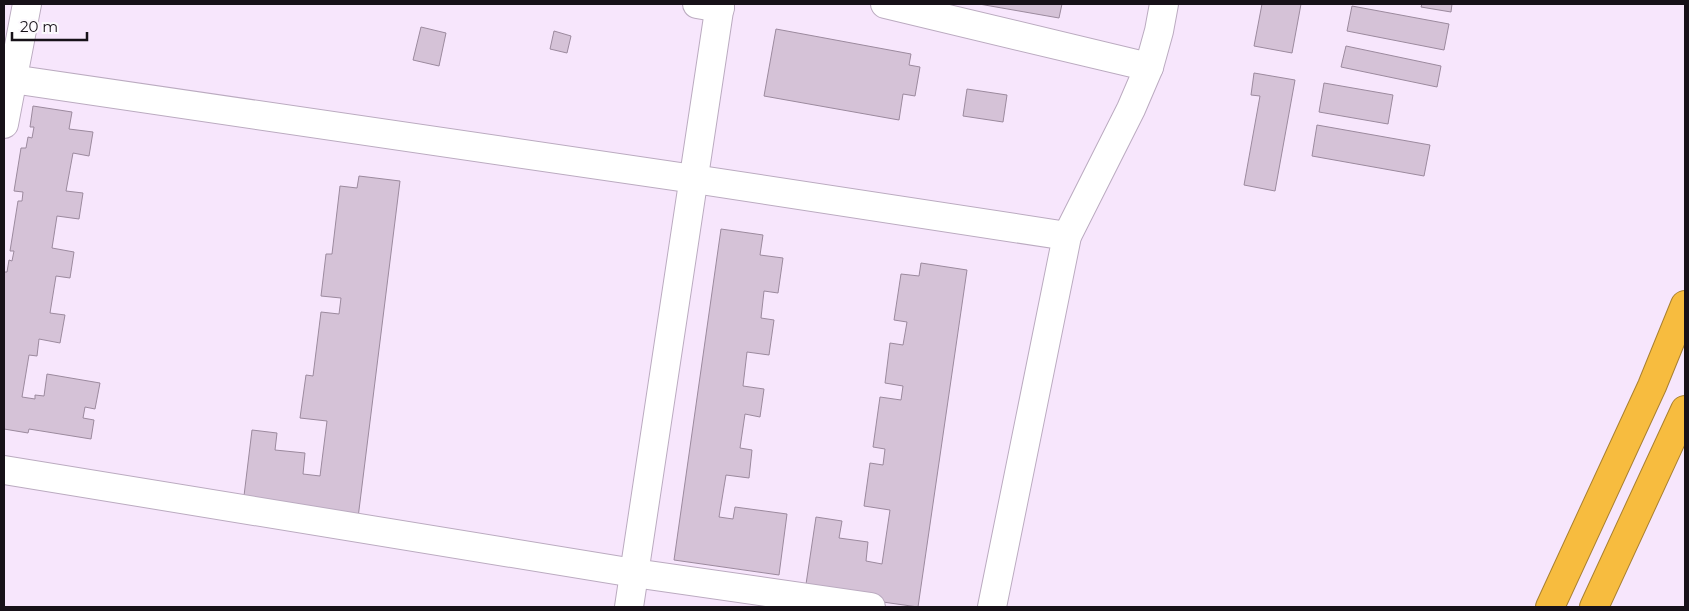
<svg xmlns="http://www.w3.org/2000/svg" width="1689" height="611" font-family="Montserrat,sans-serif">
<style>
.building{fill:#d5c2d7;stroke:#9c8a9e}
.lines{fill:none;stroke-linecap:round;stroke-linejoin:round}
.minor-casing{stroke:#bbabc0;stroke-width:30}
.highway-casing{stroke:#a98031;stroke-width:30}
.minor{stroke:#fff;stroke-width:28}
.highway{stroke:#f7bc3f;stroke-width:28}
</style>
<rect width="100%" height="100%" fill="#f7e6fc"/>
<g class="building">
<polygon points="979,4 1062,4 1059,18"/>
<polygon points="1262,4 1301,4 1292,53 1254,46"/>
<polygon points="1422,4 1452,4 1451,12 1421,7"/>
<polygon points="1352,6 1449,24 1444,50 1347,31"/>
<polygon points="421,27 446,33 439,66 413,60"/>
<polygon points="776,29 911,54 909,65 920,67 915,96 903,94 899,120 764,96"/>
<polygon points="554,31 571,36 567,53 550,49"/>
<polygon points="1346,46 1441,66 1437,87 1341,67"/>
<polygon points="1254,73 1295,80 1275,191 1244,185 1260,96 1251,95"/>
<polygon points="1324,83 1393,95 1388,124 1319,112"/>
<polygon points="967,89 1007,95 1003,122 963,116"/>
<polygon points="33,106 72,112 69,129 93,132 89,156 73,153 66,191 83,193 79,219 57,216 52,248 74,252 70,278 56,276 50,313 65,315 60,343 39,339 37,356 29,355 22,397 35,399 35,395 44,396 47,374 100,383 95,409 85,407 83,418 94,420 91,439 29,429 28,433 4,429 4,272 7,272 9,260 12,261 14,251 10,251 18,201 22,201 23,192 14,191 21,148 26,148 28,137 32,138 34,127 30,127"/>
<polygon points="1317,125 1430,145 1424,176 1312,156"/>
<polygon points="359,176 400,181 358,518 243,504 252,430 277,433 275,450 305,453 303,474 320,476 327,421 300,418 306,375 313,376 321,312 339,314 341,298 321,296 326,254 332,254 340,186 357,188"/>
<polygon points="721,229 763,235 760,255 783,258 778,293 764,291 761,318 774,320 769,355 747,352 743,386 764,389 760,417 745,414 740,448 752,450 749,478 726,475 719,517 733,519 735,507 787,514 779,575 674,560"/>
<polygon points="921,263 967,270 918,607 805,591 816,517 842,521 839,538 868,542 866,561 882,564 890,510 864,506 870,463 883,465 885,449 873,447 880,397 901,400 903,386 885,383 890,343 903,345 907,322 894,320 901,274 919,276"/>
</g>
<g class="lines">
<g class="minor-casing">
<g id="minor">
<polyline points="697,4 720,8"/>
<polyline points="885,4 1149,67"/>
<polyline points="12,79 694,179 1067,236"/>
<polyline points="4,124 27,4"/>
<polyline points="4,470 634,573 871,607"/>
<polyline points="629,607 720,4"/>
<polyline points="992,607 1067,236 1131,109 1149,67 1159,31 1164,4"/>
</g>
</g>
<g class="highway-casing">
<g id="highway">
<polyline points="1550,607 1652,386 1685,305"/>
<polyline points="1594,607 1685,410"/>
</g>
</g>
<use href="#minor" class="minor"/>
<use href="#highway" class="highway"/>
</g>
<rect width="1689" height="611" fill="none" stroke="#171118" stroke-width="10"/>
<path d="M12 32v8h75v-8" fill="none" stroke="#171118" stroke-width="2.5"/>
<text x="20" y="32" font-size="15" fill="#171118" stroke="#fcf9fd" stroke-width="4" paint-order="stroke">20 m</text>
</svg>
